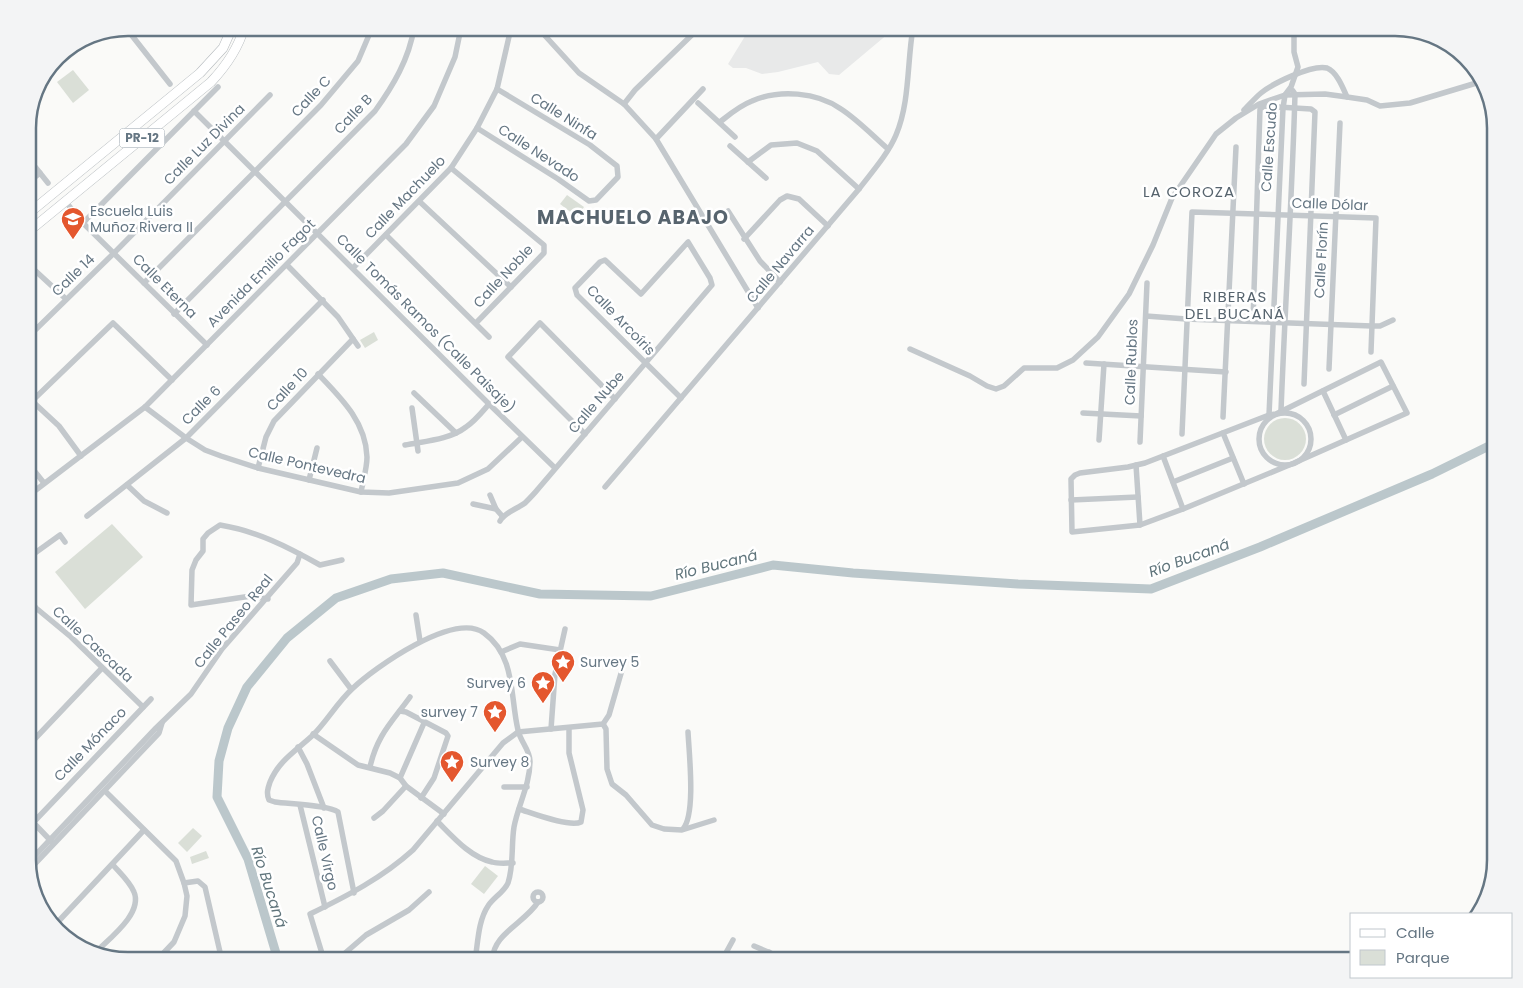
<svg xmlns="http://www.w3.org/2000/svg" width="1523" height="988" font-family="Poppins,sans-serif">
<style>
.built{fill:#e8e9e9}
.park{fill:#dadfd7}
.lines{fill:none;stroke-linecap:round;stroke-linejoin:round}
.river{stroke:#bbc7cb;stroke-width:9}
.primary-casing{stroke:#b5babe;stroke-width:10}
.minor{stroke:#c3c8cc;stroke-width:5.5}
.primary{stroke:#fff;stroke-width:9}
.labels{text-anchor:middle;stroke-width:5;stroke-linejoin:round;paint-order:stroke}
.shield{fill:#fff;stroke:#939fa8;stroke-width:1}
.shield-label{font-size:12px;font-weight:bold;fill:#657683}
.street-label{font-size:14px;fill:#657683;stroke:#fff}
.poi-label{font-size:14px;fill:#657683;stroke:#fff;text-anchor:start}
.neighbourhood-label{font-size:15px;letter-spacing:1px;fill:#57646e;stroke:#fff}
.water-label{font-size:15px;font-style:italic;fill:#60757c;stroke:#fff}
.district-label{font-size:19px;font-weight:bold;letter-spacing:1px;fill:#57646e;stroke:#fff}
.rim{fill:none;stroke:#657683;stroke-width:2.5}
</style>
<rect width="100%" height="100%" fill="#fafaf8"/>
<polygon class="built" points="750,28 895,28 839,75 829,74 818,62 778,72 762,74 746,68 733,68 728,64"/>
<g class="park">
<polygon points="73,70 89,90 73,103 57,82"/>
<polygon points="567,195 584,207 577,217 560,204"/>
<polygon points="374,332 378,340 365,348 360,340"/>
<circle cx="1285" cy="439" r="21"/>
<polygon points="112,524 143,557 85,609 55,572"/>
<polygon points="193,828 202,836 187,852 178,843"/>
<polygon points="206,851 209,858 192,864 190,857"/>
<polygon points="485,866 498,876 484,894 471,884"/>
<polygon points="409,952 410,960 384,960"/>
</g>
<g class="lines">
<polyline class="river" points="278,960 248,859 217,797 219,761 228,728 247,687 287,638 336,598 391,579 443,573 540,594 651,596 773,565 853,573 1018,584 1151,589 1260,547 1432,474 1495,443"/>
<g class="primary-casing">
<g id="primary">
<polyline points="28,214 200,73 223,48 232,28"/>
<path d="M28,232L211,82C226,66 238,49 244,28"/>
</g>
</g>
<g class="minor">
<polyline points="126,28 170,84"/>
<polyline points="538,28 579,73 624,104 656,139 758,308"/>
<polyline points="43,76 98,33"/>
<polyline points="698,103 735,137"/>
<polyline points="624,104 635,90 699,28"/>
<path d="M1244,110C1250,104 1255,98 1261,93C1272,84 1312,64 1327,68C1337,72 1343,88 1347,97"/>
<polyline points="194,111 489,404 555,468"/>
<path d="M720,122C730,114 739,106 752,101C779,89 817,92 841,109C858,120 873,136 888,149"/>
<polyline points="477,128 558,179 589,201 596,200 618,177 617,166 590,145 497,89"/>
<polyline points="656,139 703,89"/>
<polyline points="730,146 766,178"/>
<polyline points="28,158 48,183"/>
<polyline points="748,162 771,145 797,143 817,151 859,189"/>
<polyline points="451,168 544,245 544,253 476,323"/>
<polyline points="28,183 40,173"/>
<polyline points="65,201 83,223 207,345"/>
<polyline points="420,202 511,287"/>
<polyline points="728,211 760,261 780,282"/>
<polyline points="83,223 218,87"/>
<polyline points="386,235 489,337"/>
<polyline points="744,239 780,200 787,196 799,199 828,226"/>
<polyline points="28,264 66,299"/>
<polyline points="287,265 338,317 358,346"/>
<polyline points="353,268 451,168 477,128 497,89 511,28"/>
<polyline points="144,283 321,105 358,61 372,28"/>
<path d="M174,314L375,111C393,86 409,59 414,28"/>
<polyline points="1146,316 1186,319 1372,326 1380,326 1393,320"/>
<polyline points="1253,321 1260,109 1264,106 1311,109 1315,112 1304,384"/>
<polyline points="28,337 114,253 270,95"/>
<polyline points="910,349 970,376 987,386 996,389 1004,386 1024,368 1057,368 1073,360 1098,337 1129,294 1153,245 1172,198 1216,134 1236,118 1259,104 1285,95 1325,94 1347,97 1367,100 1380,106 1410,103 1483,81"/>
<polygon points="1381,362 1407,413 1294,463 1183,509 1140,525 1072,532 1071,479 1075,475 1080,473 1128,467 1145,463 1269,415 1276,414"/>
<polyline points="1086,363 1226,372"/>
<polyline points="1329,369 1340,123"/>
<path d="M318,374C341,398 366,422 367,457C367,468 363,481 361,492"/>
<polyline points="1323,391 1346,440"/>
<polyline points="414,393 456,433"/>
<polyline points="145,407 186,438 205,450 221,456 258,468 361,492 389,493 458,483 488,469 522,437"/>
<polyline points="412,408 418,451"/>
<path d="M1281,411C1285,305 1292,200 1295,94L1293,91"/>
<polyline points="1083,413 1141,416"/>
<circle cx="1285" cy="439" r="26"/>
<polyline points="1269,415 1283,108 1285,95 1291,87 1298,67 1294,52 1294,28"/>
<polyline points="1334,415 1393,386"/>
<polyline points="1223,417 1236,147"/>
<polyline points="1223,433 1244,484"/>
<polyline points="585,434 508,357 540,323 615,399"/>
<polyline points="1182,434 1192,212 1376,218 1371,352"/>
<polyline points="1099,440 1104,364"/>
<polyline points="1140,442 1147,283"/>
<path d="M405,445C425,441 449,440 466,427C475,421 482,412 489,404"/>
<polyline points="81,456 59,426 32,401 113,323 172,380"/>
<polyline points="1163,456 1183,509"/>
<polyline points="28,463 44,483"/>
<polyline points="1136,465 1140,525"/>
<polyline points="258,468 266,437 274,421 353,339"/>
<polyline points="309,480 317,448"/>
<polyline points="1173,482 1233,458"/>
<polyline points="127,485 144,501 167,513"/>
<path d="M605,487L859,189C872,172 888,154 896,135C910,102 907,62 913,28"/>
<polyline points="490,495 496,509"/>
<polyline points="28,496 145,407 406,144 434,106 455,57 461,28"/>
<polyline points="1071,500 1138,497"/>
<polyline points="473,504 496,509 503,517"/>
<polyline points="87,516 186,438 323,300"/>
<path d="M500,521C505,512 517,509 525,503C529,499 534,494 538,489C596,421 654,353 712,285L710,278L688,242L641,294L605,260L600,262L575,288L577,295L681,398"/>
<polyline points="28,558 60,535 65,542"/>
<polyline points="28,598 36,608 71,637 143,707"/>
<path d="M268,599L251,596L191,605L192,570L196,560L203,551V539L208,533L220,525C257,531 288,547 320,565L342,560"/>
<polyline points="416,615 420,641"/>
<polyline points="501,652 520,644 560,650"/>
<polyline points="330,661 351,689"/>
<polyline points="400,711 406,712 446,733 448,736 434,778 421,798"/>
<polyline points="603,724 606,729 607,769 612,784 626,795 652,825 664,829 682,830 714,820"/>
<polyline points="551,729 555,674 565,629"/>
<polyline points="313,734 358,765 390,773 400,778 406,786 444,814"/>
<polyline points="28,746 102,668"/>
<polyline points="298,747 307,764 324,808"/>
<path d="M370,767C377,735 392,722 410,697"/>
<polyline points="400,778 424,723"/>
<polyline points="504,787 527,787"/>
<polyline points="105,791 176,861 184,883 187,896 185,916 174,942 157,960"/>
<polyline points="300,805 325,907"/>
<path d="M519,809C532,813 570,828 581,822L583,810L569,753V728"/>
<polyline points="28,817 51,841"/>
<polyline points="374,818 383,811 406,786"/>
<path d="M437,821C453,837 470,857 492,862C498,864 506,863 513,863"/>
<polyline points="28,828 151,699"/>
<path d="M683,829C696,814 689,753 688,732"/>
<polyline points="28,863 156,728 191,694 222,649 297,563 300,554"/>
<polyline points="29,870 159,733 162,723"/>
<polyline points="184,883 198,881 205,887 220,952 218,960"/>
<circle cx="538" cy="897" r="5"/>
<path d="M354,893L338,812C329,805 288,804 275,802L269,800C266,793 268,788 270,782C279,760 297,750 313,735C327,721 337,703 352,689C374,668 454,611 484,633C516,656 510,697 518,730C520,741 530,750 530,761C530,785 518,805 514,827C511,846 514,865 508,883C504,892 493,898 488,906C478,921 478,943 475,960"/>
<polyline points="55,925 144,830"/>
<polyline points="754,946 787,960"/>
<path d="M97,951C110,938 143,913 134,892C130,882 120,873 113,865"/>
<polyline points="323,955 344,954 366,935 409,910 429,892"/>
<path d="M324,960L310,914C347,896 382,878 413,850L503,743L518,732L603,724L609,715L624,663"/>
<path d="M493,960C491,935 526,922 538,902"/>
<polyline points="722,960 733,940"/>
<polyline points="765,960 769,952"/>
</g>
<use href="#primary" class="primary"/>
</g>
<defs>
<g id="school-pin" transform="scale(1.25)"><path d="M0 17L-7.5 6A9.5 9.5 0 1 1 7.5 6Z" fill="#e4572e" stroke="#fff"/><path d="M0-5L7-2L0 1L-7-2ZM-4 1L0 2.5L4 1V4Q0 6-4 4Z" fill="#fff"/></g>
<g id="sight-pin" transform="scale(1.25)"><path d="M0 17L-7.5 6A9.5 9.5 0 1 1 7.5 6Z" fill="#e4572e" stroke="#fff"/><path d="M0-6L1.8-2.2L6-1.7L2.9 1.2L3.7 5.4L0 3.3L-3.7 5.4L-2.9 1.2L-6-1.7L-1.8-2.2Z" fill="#fff"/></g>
</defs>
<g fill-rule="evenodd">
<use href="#school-pin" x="73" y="219"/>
<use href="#sight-pin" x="563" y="662"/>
<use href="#sight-pin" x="543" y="683"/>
<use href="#sight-pin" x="495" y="712"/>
<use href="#sight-pin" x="452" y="762"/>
</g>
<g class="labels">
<rect class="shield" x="119.5" y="128.5" width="45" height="19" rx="4"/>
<g class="shield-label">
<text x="142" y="142">PR-12</text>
</g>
<g class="street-label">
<text transform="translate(311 96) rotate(-47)" y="5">Calle C</text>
<text transform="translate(353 114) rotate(-47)" y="5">Calle B</text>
<text transform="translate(564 116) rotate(32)" y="5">Calle Ninfa</text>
<text transform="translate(204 144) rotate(-45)" y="5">Calle Luz Divina</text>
<text transform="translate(1269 147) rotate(-86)" y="5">Calle Escudo</text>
<text transform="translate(539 153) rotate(33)" y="5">Calle Nevado</text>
<text transform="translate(405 197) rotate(-46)" y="5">Calle Machuelo</text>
<text transform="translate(1330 204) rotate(2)" y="5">Calle Dólar</text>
<text transform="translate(1321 260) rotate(-87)" y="5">Calle Florín</text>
<text transform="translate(780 264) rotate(-50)" y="5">Calle Navarra</text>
<text transform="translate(261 273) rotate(-45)" y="5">Avenida Emilio Fagot</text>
<text transform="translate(73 275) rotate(-44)" y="5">Calle 14</text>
<text transform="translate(503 276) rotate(-47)" y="5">Calle Noble</text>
<text transform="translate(165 286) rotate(45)" y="5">Calle Eterna</text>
<text transform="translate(621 320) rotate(46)" y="5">Calle Arcoíris</text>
<text transform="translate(426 323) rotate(45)" y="5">Calle Tomás Ramos (Calle Paisaje)</text>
<text transform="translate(1131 362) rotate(-88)" y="5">Calle Rublos</text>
<text transform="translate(287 389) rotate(-47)" y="5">Calle 10</text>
<text transform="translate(596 402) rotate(-49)" y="5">Calle Nube</text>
<text transform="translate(201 405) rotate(-45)" y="5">Calle 6</text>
<text transform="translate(307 465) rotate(13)" y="5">Calle Pontevedra</text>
<text transform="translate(233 621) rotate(-51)" y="5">Calle Paseo Real</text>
<text transform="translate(93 644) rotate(43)" y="5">Calle Cascada</text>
<text transform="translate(90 744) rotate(-46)" y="5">Calle Mónaco</text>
<text transform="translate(325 853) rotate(77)" y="5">Calle Virgo</text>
</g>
<g class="poi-label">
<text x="90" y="216">Escuela Luis<tspan x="90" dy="16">Muñoz Rivera II</tspan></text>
<text x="580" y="667">Survey 5</text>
<text x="526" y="688" text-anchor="end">Survey 6</text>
<text x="478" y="717" text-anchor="end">survey 7</text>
<text x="470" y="767">Survey 8</text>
</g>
<g class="neighbourhood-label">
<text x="1189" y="197">LA COROZA</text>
<text x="1235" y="302">RIBERAS<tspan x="1235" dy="17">DEL BUCANÁ</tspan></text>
</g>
<g class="water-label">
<text transform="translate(1189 558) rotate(-20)" y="5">Río Bucaná</text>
<text transform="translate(716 565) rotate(-14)" y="5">Río Bucaná</text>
<text transform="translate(269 887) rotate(72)" y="5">Río Bucaná</text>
</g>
<g class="district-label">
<text x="633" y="224">MACHUELO ABAJO</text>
</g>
</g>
<path d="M0 0H1523V988H0ZM128 36H1395A92 92 0 0 1 1487 128V860A92 92 0 0 1 1395 952H128A92 92 0 0 1 36 860V128A92 92 0 0 1 128 36Z" fill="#f3f4f5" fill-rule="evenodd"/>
<path class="rim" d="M128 36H1395A92 92 0 0 1 1487 128V860A92 92 0 0 1 1395 952H128A92 92 0 0 1 36 860V128A92 92 0 0 1 128 36Z"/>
<rect x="1350" y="913" width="162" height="65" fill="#ffffff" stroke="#c1c8cd"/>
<rect x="1360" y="929" width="25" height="8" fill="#ffffff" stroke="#c1c8cd"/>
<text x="1396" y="938" font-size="15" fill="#657683">Calle</text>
<rect x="1360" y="950" width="25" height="15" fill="#dadfd7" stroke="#c1c8cd"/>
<text x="1396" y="963" font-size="15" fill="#657683">Parque</text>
</svg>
